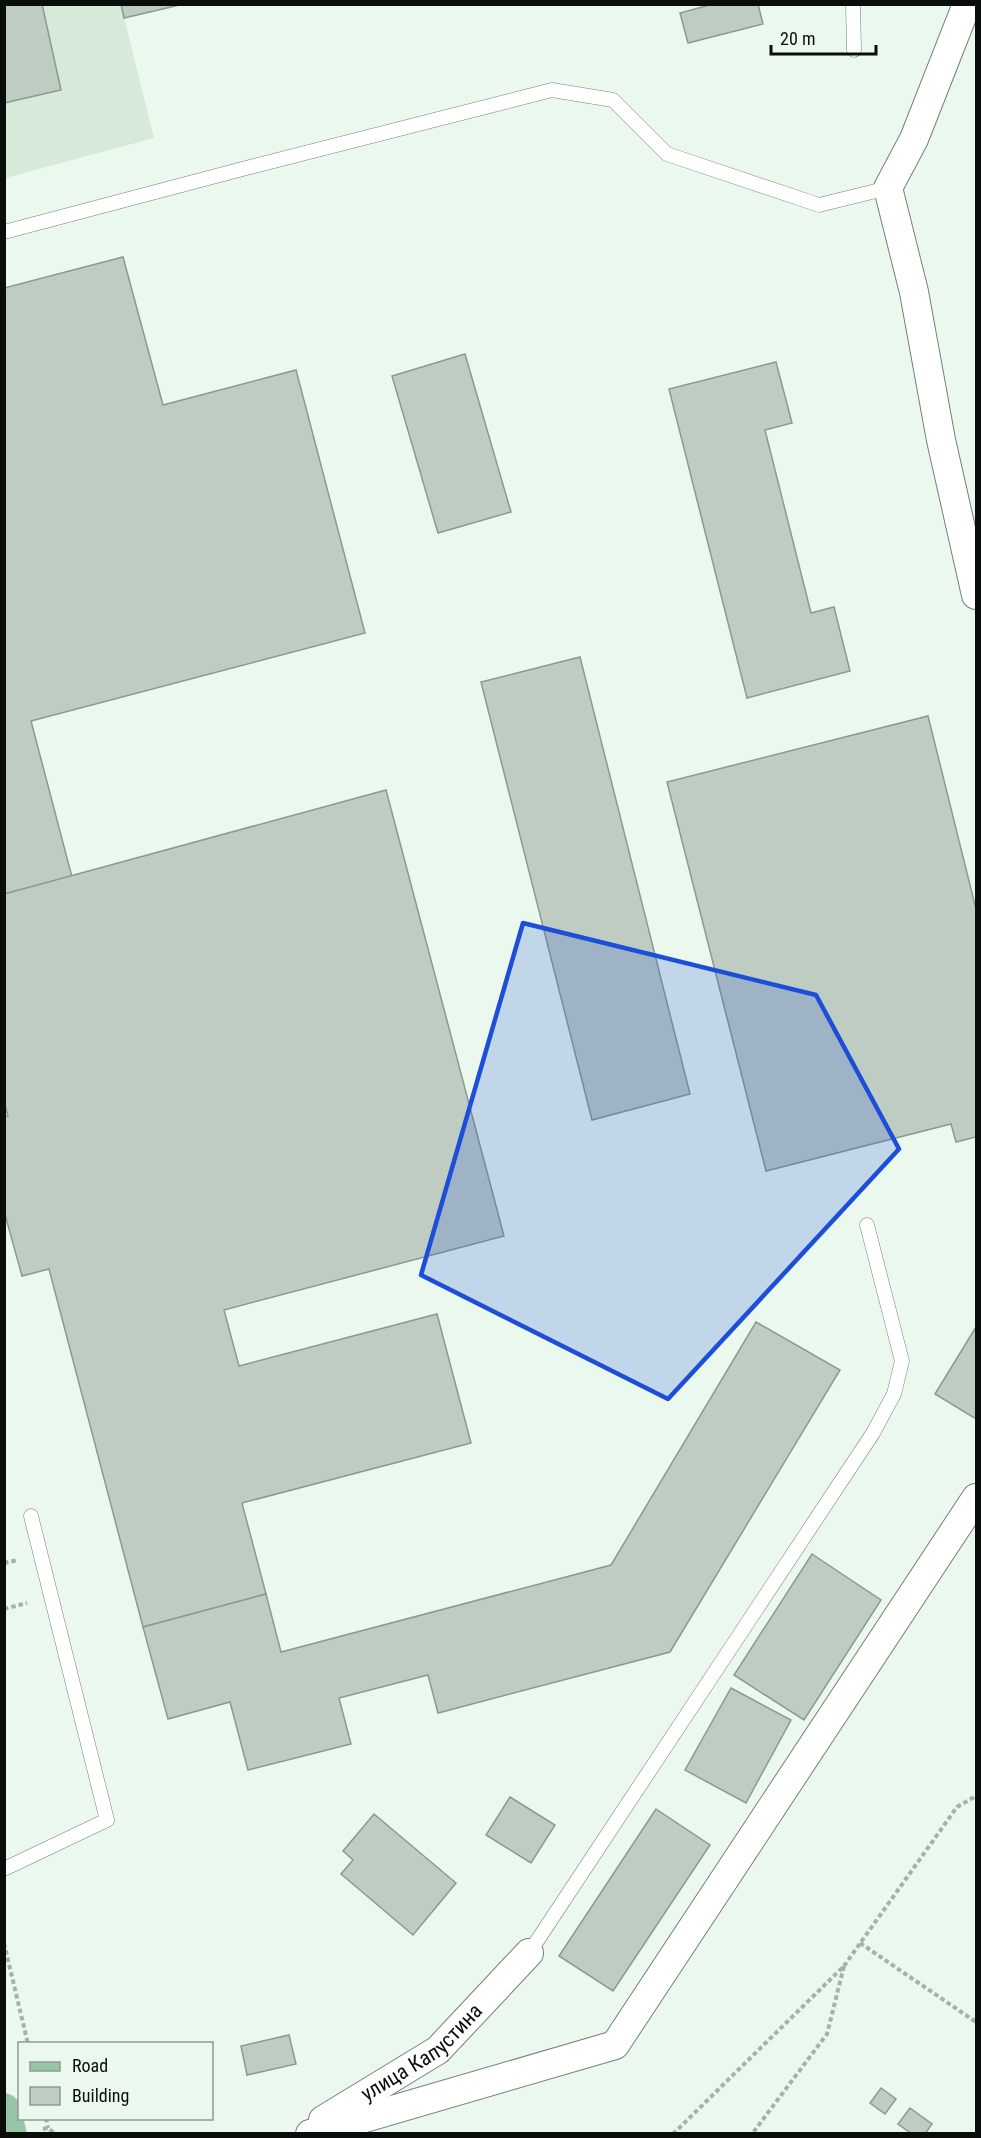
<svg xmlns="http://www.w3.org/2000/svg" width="981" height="2138" font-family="'Roboto Condensed',sans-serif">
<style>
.built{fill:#d6eada}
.building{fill:#bfccc2;stroke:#8c998f;stroke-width:1.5}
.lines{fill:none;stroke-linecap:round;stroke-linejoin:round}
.lane-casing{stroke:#768178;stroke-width:15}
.street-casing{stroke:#768178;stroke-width:30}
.primary-casing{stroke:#d8d8d8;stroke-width:34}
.path{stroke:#a6b1a8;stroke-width:4;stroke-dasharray:4.5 3;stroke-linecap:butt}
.lane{stroke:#fff;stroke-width:14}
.street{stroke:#fff;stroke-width:28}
.primary{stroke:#98c5a6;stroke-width:33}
.marked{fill:#1d4ed8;fill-opacity:0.2;stroke:#1d4ed8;stroke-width:4.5;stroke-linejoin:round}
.labels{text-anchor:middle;stroke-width:6;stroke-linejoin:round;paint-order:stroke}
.street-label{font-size:21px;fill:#0a0e0b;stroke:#eaf8ed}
</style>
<rect width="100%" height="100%" fill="#eaf8ed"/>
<polygon class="built" points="5,5 121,5 154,138 5,178"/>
<g class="building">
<polygon points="4,4 42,4 61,90 4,103"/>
<polygon points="121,4 180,4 180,5 124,18"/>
<polygon points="713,4 758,4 763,24 688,43 680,13"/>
<polygon points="123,257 163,405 296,370 365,633 31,721 72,877 4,894 4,288"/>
<polygon points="465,354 511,512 438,533 392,376"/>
<polygon points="776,362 792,423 765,430 811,613 834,607 850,671 747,698 669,389"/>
<polygon points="580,657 690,1094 592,1120 481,682"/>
<polygon points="928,716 976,909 976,1137 956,1142 951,1124 766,1171 667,782"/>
<polygon points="386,790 504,1236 224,1310 239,1366 437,1314 471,1443 242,1503 266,1594 143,1627 49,1269 22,1276 4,1211 4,1117 8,1116 4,1102 4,894"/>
<polygon points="756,1322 840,1370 670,1652 438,1713 428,1675 339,1698 351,1744 248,1770 230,1702 168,1719 143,1627 266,1594 281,1652 611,1565"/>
<polygon points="976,1327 976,1419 935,1394"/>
<polygon points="812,1554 881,1600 804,1720 734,1675"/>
<polygon points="731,1688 791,1720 746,1803 685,1770"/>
<polygon points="510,1797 555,1825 531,1863 486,1835"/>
<polygon points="656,1809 710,1845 613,1991 559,1956"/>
<polygon points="374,1814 456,1883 413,1935 341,1874 353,1860 343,1851"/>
<polygon points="289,2035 296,2064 247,2075 241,2046"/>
<polygon points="881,2088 896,2099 885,2114 870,2103"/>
<polygon points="910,2108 932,2124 925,2134 912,2134 898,2124"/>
</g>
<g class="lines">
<g class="lane-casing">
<g id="lane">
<polyline points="853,4 854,50"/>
<polyline points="4,232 250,167 552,90 613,100 667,154 819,205 888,188"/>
<polyline points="4,1869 107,1820 31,1516"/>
<polyline points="529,1953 873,1433 894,1394 902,1361 867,1225"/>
</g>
</g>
<g class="street-casing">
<g id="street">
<polyline points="967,4 914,139 888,188 914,292 941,440 976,595"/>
<path id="s1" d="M323,2120L438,2050L529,1953"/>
<polyline points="310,2134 615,2045 976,1498"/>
</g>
</g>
<g class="primary-casing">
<polyline id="primary" points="4,2110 10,2134"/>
</g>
<g class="path">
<polyline points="4,1563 18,1560"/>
<polyline points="4,1609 27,1603"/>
<polyline points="4,1943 28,2044"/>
<polyline points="860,1943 976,2022"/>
<polyline points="844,1966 957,1807 976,1796"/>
<polyline points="46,2118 48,2128"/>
<polyline points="43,2129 48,2128 55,2134"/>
<polyline points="673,2134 844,1966 827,2034 752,2134"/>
</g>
<use href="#lane" class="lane"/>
<use href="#street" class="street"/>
<use href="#primary" class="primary"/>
</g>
<path class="marked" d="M523,923L816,995L899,1149L668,1399L421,1275Z"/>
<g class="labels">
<g class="street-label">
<text dy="7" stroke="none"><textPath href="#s1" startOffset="120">улица Капустина</textPath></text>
</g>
</g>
<rect width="981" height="2138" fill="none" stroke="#0a0e0b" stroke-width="12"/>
<rect x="18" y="2042" width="195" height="78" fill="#eaf8ed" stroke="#909a93" stroke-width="1.5"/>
<rect x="30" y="2062" width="30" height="9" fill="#98c5a6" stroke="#909a93" stroke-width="1.5"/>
<text x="72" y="2072" font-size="18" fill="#0a0e0b">Road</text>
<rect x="30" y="2087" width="30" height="18" fill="#bfccc2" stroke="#909a93" stroke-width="1.5"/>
<text x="72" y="2102" font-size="18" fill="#0a0e0b">Building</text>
<path d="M771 45v9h105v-9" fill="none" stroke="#0a0e0b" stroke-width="3"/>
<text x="780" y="45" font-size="18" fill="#0a0e0b" stroke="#eaf8ed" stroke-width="4.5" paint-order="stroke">20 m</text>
</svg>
